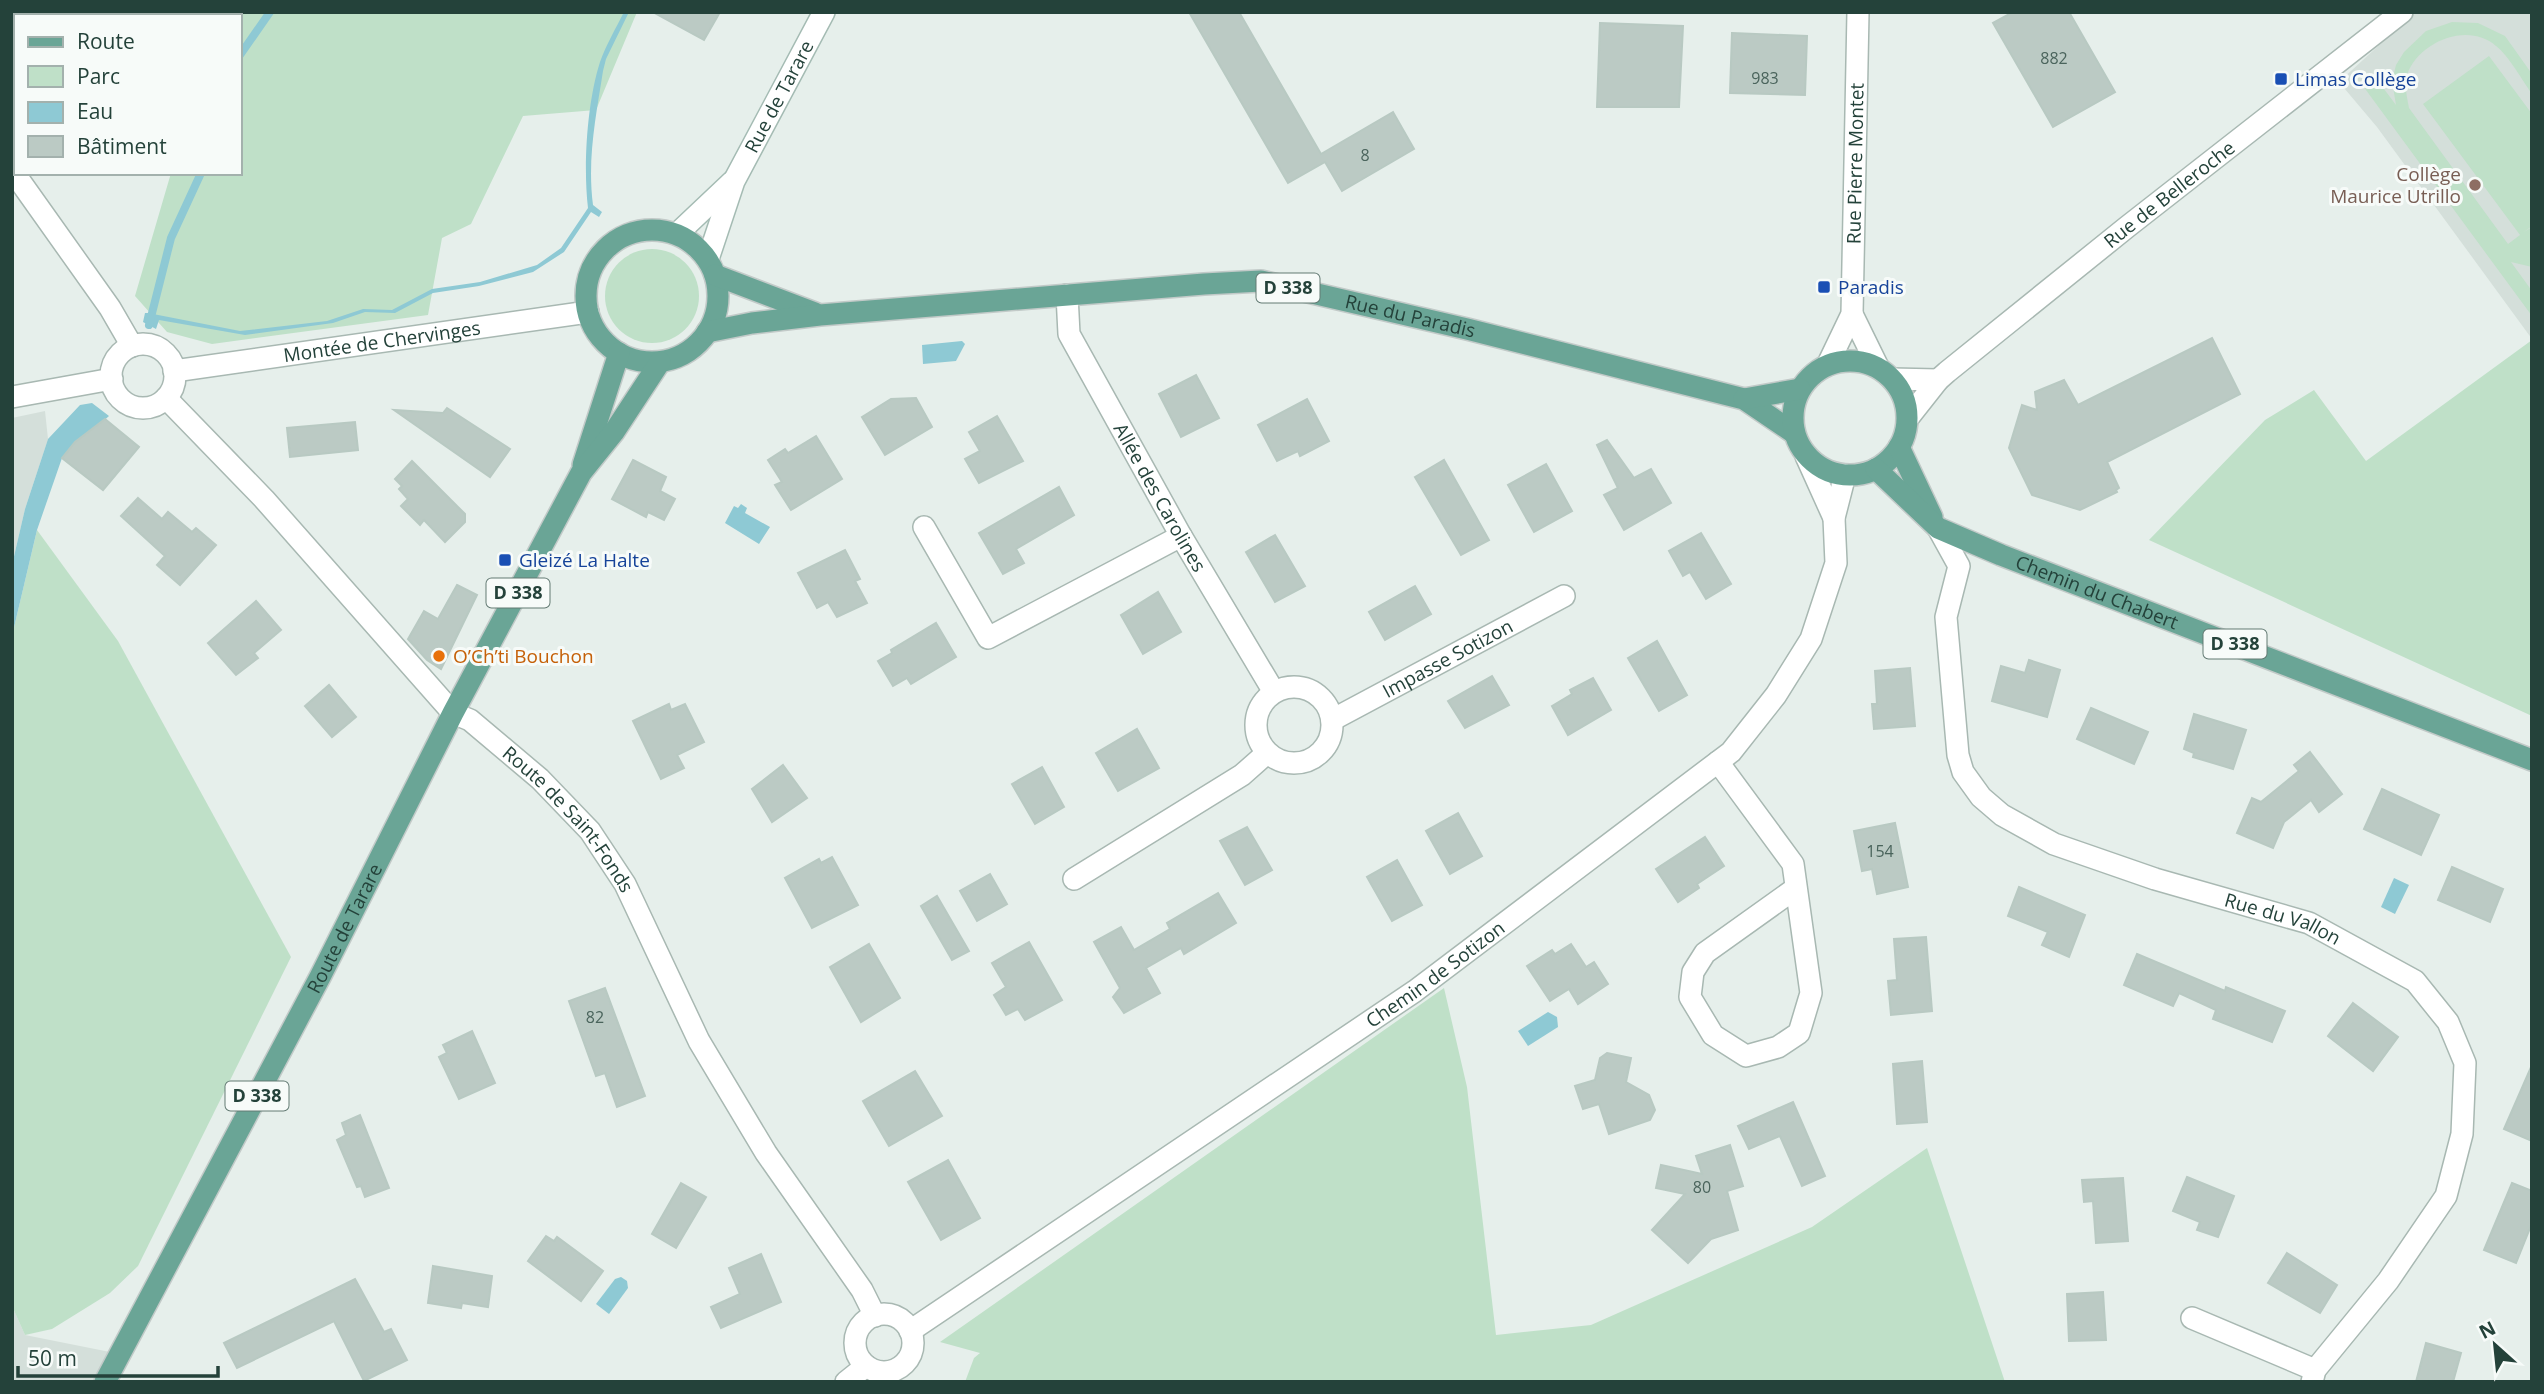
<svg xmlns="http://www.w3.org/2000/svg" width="2544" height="1394" font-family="'Open Sans',sans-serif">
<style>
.built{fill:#d4dfda}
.green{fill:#bfe0c8}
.water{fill:#8ec9d4}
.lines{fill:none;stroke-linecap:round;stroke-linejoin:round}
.stream{stroke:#8ec9d4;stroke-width:8}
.building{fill:#bbcac4;stroke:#b8c9c2;stroke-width:2}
.minor-casing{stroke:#a8b8b2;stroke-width:24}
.tertiary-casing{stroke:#a8b8b2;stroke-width:24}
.secondary-casing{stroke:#a4bbb3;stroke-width:24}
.primary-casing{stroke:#c2cac8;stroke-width:24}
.minor{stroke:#fff;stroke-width:21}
.tertiary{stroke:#fff;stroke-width:21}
.secondary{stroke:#fff;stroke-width:21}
.primary{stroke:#6aa596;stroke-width:21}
.transit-dot{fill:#1a4fb4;stroke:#f7fbf9;stroke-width:2.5}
.education-dot{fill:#8d6e63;stroke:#f7fbf9;stroke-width:2.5}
.food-dot{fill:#e8710a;stroke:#f7fbf9;stroke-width:2.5}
.labels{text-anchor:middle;stroke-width:6;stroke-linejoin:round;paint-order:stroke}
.number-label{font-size:16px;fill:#4a645c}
.shield{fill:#f7fbf9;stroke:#637a73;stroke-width:2}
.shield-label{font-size:18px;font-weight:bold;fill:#24423a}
.transit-label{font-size:19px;fill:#164399;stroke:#f7fbf9;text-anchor:start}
.street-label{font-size:19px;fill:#24423a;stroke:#f7fbf9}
.education-label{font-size:19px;fill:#785e54;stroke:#f7fbf9;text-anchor:end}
.food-label{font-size:19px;fill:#c56008;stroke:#f7fbf9;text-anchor:start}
</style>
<rect width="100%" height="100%" fill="#e6efeb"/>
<g class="built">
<polygon points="2420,12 2532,12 2532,339 2377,127 2339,82 2412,15"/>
<polygon points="45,411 48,439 25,509 12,565 12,418"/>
<polygon points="12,1306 25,1335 120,1354 105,1382 12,1382"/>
</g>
<g class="green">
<polygon points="220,12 637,12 596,110 523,116 471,224 442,238 428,315 212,344 167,332 135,296 171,173 240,173 240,16 219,16"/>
<path d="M2452,22L2478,23L2505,36L2532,74V94C2522,80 2509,56 2496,46C2468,21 2418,42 2407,75C2404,86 2407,97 2409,108L2508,244L2520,235L2423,104L2489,56L2532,114V226L2524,232L2532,227V267L2511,262L2532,291V316L2363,86L2375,77L2396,105L2392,81L2396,65L2404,52L2426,31Z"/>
<circle cx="652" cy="296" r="47"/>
<polygon points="2532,340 2532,716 2149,540 2265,420 2314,390 2366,461"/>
<polygon points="37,530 118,641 291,957 138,1266 110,1293 52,1329 25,1335 12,1306 12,636"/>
<polygon points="1444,988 1467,1087 1496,1335 1591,1325 1812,1227 1927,1148 2005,1382 965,1382 974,1358 980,1353 940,1342"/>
</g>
<g class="water">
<path d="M624,12H629L606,59L603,71C596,116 587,159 593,205L602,212L599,217L591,212L564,252L533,272L479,286L433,293L395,313L365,312L333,323L245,335L159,320L156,329L143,322L145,313H148L240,331L327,321L363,309L392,310L432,289L480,282L537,265L561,248L588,208C583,166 587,103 600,62C606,45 616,28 624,12Z"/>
<polygon points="962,341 965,344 956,361 923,364 922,345"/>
<polygon points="92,403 109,416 62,458 37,530 12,636 12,565 25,509 48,439 80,405"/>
<polygon points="741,504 747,508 745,513 770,527 759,544 725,523 734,506 738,508"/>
<polygon points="2394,878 2409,885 2395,914 2381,907"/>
<polygon points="1548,1012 1557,1017 1558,1027 1528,1046 1518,1031"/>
<polygon points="621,1277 627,1281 628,1288 609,1314 596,1304 615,1279"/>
</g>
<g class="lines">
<g class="stream">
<polyline points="240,55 270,12"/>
<polyline points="149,325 171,238 201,173"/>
</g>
</g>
<g class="building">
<polygon points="653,12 720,12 704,40"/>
<polygon points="1189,12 1239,12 1321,154 1393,112 1414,149 1342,191 1325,162 1288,183"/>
<polygon points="2013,12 2069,12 2115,92 2053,127 1993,23"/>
<polygon points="1600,23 1683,26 1679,107 1597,107"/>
<polygon points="1732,33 1807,36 1805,95 1730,93"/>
<polygon points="2212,338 2240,394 2107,462 2119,488 2116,490 2117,492 2080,510 2032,495 2009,448 2022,405 2037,410 2035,392 2064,380 2078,405"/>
<polygon points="1196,375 1219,418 1181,437 1159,394"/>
<polygon points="916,398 932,427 885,455 862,417 891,399"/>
<polygon points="1307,399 1329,441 1300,456 1298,451 1277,461 1258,425"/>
<polygon points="447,408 510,449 490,477 394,410 443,413"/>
<polygon points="997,416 1023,461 979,483 965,459 980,451 969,432"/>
<polygon points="105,419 139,447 103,490 62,458 75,442"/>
<polygon points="355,422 358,450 290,457 287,428"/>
<polygon points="816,436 842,479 791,510 775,485 782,482 768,460 785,449 788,453"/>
<polygon points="1607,440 1634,478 1651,469 1671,503 1624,530 1604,495 1618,488 1597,445"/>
<polygon points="633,460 666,477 660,491 675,499 664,520 648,512 646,517 612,499"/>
<polygon points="1444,460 1489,540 1461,555 1415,477"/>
<polygon points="412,461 465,514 465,522 445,542 424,520 420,525 401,506 408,499 399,489 402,486 395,479"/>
<polygon points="1546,464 1572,511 1534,532 1508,485"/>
<polygon points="1059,487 1074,515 1016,549 1024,563 1003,574 979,533"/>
<polygon points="138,498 162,519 168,512 192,532 196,528 216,545 180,585 157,565 165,556 121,516"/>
<polygon points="1701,533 1731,584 1706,599 1690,572 1683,576 1669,551"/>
<polygon points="1275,535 1305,586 1275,602 1246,552"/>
<polygon points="845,550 860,579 855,581 867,603 837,617 828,602 817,608 798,573"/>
<polygon points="457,585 477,595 441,669 427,660 408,639 424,611 438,619"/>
<polygon points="1415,586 1431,614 1385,640 1369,612"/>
<polygon points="1158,592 1181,632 1143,654 1121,615"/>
<polygon points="256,601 281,630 254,653 258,658 236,675 208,643"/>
<polygon points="936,623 956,657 911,684 907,678 893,686 878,661 892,653 891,650"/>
<polygon points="1657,641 1687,695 1659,711 1628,658"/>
<polygon points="2029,660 2060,670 2047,717 1992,701 2001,666 2025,673"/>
<polygon points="1910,668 1915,726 1874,729 1872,704 1877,704 1875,671"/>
<polygon points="1492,676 1509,705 1465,728 1448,701"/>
<polygon points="1593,678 1611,710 1568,735 1552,706 1572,694 1570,690"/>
<polygon points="329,685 356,717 332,737 305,706"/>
<polygon points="669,704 671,710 685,704 704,742 677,755 684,768 661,779 633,721"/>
<polygon points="2091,708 2148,732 2134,764 2077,739"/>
<polygon points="2194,714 2246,730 2233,769 2193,757 2194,753 2184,749"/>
<polygon points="1137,729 1159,768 1118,791 1096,753"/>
<polygon points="2310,752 2342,794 2319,812 2311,800 2284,822 2273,848 2237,833 2252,798 2261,802 2299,771 2294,765"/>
<polygon points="783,765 807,798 772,822 752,789"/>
<polygon points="1042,767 1064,807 1035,824 1012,784"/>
<polygon points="2382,789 2439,815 2421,855 2364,829"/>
<polygon points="1458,813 1482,856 1450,874 1426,831"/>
<polygon points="1895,823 1908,887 1877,894 1872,869 1862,871 1854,831"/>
<polygon points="1247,827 1272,870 1245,885 1220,841"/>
<polygon points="1705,837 1724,866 1697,884 1699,888 1678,902 1656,869"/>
<polygon points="832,857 858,905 812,928 785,878 819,859 821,863"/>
<polygon points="1397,860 1422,905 1392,921 1367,877"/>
<polygon points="2452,867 2503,889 2490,922 2438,900"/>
<polygon points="990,874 1007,904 977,921 960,891"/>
<polygon points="2019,887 2085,915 2069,957 2042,945 2048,932 2008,916"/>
<polygon points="1218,893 1236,923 1184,954 1181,948 1146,968 1160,993 1124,1013 1113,997 1120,988 1094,942 1121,927 1134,950 1170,929 1167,923"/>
<polygon points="937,896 969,951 952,960 921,906"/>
<polygon points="1926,937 1932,1011 1891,1015 1888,981 1897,980 1894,939"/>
<polygon points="1029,942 1062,1000 1025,1020 1018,1009 1006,1015 994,995 1006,987 992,963"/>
<polygon points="869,944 900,998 861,1022 830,967"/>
<polygon points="1571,944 1586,967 1594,962 1608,984 1578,1004 1569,989 1550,1001 1527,966 1552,950 1555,954"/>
<polygon points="2137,954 2225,991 2226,987 2285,1011 2272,1042 2213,1019 2216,1010 2179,993 2173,1006 2124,985"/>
<polygon points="605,988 645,1096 617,1107 605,1073 596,1076 569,1001"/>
<polygon points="2353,1003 2398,1037 2373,1071 2328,1036"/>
<polygon points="472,1031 495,1083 459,1099 439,1057 447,1053 443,1045"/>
<polygon points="1607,1053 1631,1058 1626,1082 1649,1095 1655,1110 1650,1120 1609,1134 1599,1104 1583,1109 1575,1086 1595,1080 1600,1058"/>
<polygon points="1922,1061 1927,1122 1897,1124 1893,1064"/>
<polygon points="2532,1065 2532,1141 2504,1129"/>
<polygon points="915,1071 942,1116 889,1146 863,1101"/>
<polygon points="1793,1102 1825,1176 1802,1186 1780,1136 1749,1149 1738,1126"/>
<polygon points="360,1115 389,1188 365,1197 361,1186 357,1187 337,1140 346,1135 342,1123"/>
<polygon points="1730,1145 1743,1186 1727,1191 1738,1230 1711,1239 1688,1263 1652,1230 1685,1194 1656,1188 1661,1165 1702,1174 1696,1156"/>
<polygon points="948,1160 980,1218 941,1240 908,1182"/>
<polygon points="2187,1177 2234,1196 2218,1237 2197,1230 2200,1222 2173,1211"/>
<polygon points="2123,1178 2128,1241 2096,1243 2093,1201 2084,1202 2082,1180"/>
<polygon points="681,1183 706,1197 676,1248 652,1234"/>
<polygon points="2512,1183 2532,1191 2532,1223 2516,1263 2484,1250"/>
<polygon points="546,1236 554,1241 557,1237 603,1271 581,1301 528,1261"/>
<polygon points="2287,1253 2337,1285 2320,1313 2268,1283"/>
<polygon points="761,1254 781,1302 721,1328 711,1307 740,1294 729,1268"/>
<polygon points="433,1266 492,1276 488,1307 462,1303 461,1308 428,1303"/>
<polygon points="355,1279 384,1332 391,1329 407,1360 364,1381 334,1321 237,1368 224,1343"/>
<polygon points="2103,1292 2106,1340 2069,1341 2067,1294"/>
<polygon points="2426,1343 2461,1353 2453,1382 2416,1382"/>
</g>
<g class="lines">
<g class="minor-casing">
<g id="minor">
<path id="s1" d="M1067,295L1069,334L1181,536L1274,692"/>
<polyline points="1852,314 1878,367"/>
<path id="s2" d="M1828,364L1852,314L1858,12"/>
<polyline points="1892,379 1938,380"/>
<path id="s3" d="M1908,418L1938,380L1947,372L2127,227L2402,12"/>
<polyline points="1806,456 1834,518"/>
<polyline points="924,527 988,638 1181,536"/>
<path id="s4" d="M1938,528L1959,566L1946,617L1958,755L1963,772L1981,797L2002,815L2054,844L2155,879L2309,923L2415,981L2448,1022L2465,1063L2462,1134L2446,1196L2388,1281L2315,1370L2312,1382"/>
<circle cx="1294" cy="725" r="38"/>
<path id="s5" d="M453,713L470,720L540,779L590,831L625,884L699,1041L766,1153L862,1290L875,1316"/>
<path id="s6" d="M1332,720L1564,596"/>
<polyline points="1718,762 1793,864 1811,993 1799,1033 1778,1047 1746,1056 1713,1035 1690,997 1693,972 1705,953 1796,888"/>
<polyline points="1074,879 1242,775 1267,753"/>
<circle cx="884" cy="1343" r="29"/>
<polyline points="2192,1318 2315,1370"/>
<path id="s7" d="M910,1331L1415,991L1731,752L1776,695L1811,639L1836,563L1834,518L1845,475"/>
<polyline points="846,1382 866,1366"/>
</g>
</g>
<g class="tertiary-casing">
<g id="tertiary">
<polyline points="12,170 110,308 132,346"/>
<circle cx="143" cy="376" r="32"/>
<path id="s8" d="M174,371L588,312"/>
<polyline points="12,397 112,379"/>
<polyline points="166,398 264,499 453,713"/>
</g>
</g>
<g class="secondary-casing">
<g id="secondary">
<polyline points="677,234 732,182"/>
<path id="s9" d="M708,259L734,181L824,12"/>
</g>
</g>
<g class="primary-casing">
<g id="primary">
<circle cx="652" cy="296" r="66"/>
<polyline points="715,275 815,313"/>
<path id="s10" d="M707,332L752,323L820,315L1204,284L1261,281L1467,329L1744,399L1794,433"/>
<circle cx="1850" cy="418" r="57"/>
<polyline points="1744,399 1800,389"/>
<polyline points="1899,447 1932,517"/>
<polyline points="583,465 619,353"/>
<path id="s11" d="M1876,469L1938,528L2001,555L2532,760"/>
<path id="s12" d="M105,1382L320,977L453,713L581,473L614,432L660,362"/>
</g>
</g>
<use href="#minor" class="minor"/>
<use href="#tertiary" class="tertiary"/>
<use href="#secondary" class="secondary"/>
<use href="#primary" class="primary"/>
</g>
<g class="transit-dot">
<rect x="2274" y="72" width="14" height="14" rx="3.5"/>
<rect x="1817" y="280" width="14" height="14" rx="3.5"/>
<rect x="498" y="553" width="14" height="14" rx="3.5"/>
</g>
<circle class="education-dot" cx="2475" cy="185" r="7"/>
<circle class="food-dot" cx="439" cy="656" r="7"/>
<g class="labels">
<g class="number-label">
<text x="2054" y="64">882</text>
<text x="1765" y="84">983</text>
<text x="1365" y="161">8</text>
<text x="1880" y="857">154</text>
<text x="595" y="1023">82</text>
<text x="1702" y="1193">80</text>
</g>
<g class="shield">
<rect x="1256.5" y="273.5" width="63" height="29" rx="5"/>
<rect x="486.5" y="578.5" width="63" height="29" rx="5"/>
<rect x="2203.5" y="629.5" width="63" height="29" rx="5"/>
<rect x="225.5" y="1081.5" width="63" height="29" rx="5"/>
</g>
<g class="shield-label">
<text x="1288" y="294">D 338</text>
<text x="518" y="599">D 338</text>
<text x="2235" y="650">D 338</text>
<text x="257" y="1102">D 338</text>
</g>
<g class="transit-label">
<text x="2295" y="86">Limas Collège</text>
<text x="1838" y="294">Paradis</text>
<text x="519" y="567">Gleizé La Halte</text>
</g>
<g class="street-label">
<text dy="7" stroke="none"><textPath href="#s9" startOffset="178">Rue de Tarare</textPath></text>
<text dy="7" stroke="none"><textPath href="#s2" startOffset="206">Rue Pierre Montet</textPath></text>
<text dy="7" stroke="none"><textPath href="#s3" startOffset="345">Rue de Belleroche</textPath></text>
<text dy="7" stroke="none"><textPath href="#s10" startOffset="710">Rue du Paradis</textPath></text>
<text dy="7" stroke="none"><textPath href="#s8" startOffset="210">Montée de Chervinges</textPath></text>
<text dy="7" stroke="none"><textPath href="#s1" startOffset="226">Allée des Carolines</textPath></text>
<text dy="7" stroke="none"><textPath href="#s11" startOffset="257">Chemin du Chabert</textPath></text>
<text dy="7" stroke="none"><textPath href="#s6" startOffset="131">Impasse Sotizon</textPath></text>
<text dy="7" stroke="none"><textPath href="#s5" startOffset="159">Route de Saint-Fonds</textPath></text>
<text dy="7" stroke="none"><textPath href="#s4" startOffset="611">Rue du Vallon</textPath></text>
<text dy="7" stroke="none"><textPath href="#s12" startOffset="513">Route de Tarare</textPath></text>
<text dy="7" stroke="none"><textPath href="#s7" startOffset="635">Chemin de Sotizon</textPath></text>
</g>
<g class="education-label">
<text x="2461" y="181">Collège<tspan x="2461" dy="22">Maurice Utrillo</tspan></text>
</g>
<g class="food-label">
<text x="453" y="663">O’Ch’ti Bouchon</text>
</g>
</g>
<rect width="2544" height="1394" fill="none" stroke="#24423a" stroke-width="28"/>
<rect x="14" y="14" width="228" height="161" fill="#f7fbf9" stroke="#a3b1ad" stroke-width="2"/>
<rect x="28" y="37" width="35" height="10" fill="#6aa596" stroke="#a3b1ad" stroke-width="2"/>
<text x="77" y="49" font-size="21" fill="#24423a">Route</text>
<rect x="28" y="66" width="35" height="21" fill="#bfe0c8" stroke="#a3b1ad" stroke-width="2"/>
<text x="77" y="84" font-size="21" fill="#24423a">Parc</text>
<rect x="28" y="102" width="35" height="21" fill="#8ec9d4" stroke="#a3b1ad" stroke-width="2"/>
<text x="77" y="119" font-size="21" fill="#24423a">Eau</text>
<rect x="28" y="136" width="35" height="21" fill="#bbcac4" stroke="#a3b1ad" stroke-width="2"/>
<text x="77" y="154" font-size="21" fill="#24423a">Bâtiment</text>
<g transform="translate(2495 1345) rotate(333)" stroke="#f7fbf9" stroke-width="5" paint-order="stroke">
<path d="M0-5L12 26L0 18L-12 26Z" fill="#24423a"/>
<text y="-10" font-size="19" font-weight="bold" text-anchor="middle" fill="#24423a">N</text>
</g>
<path d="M18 1366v10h200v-10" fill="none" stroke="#24423a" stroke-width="3.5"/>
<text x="28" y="1366" font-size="21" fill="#24423a" stroke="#f7fbf9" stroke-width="5" paint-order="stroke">50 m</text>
</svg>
